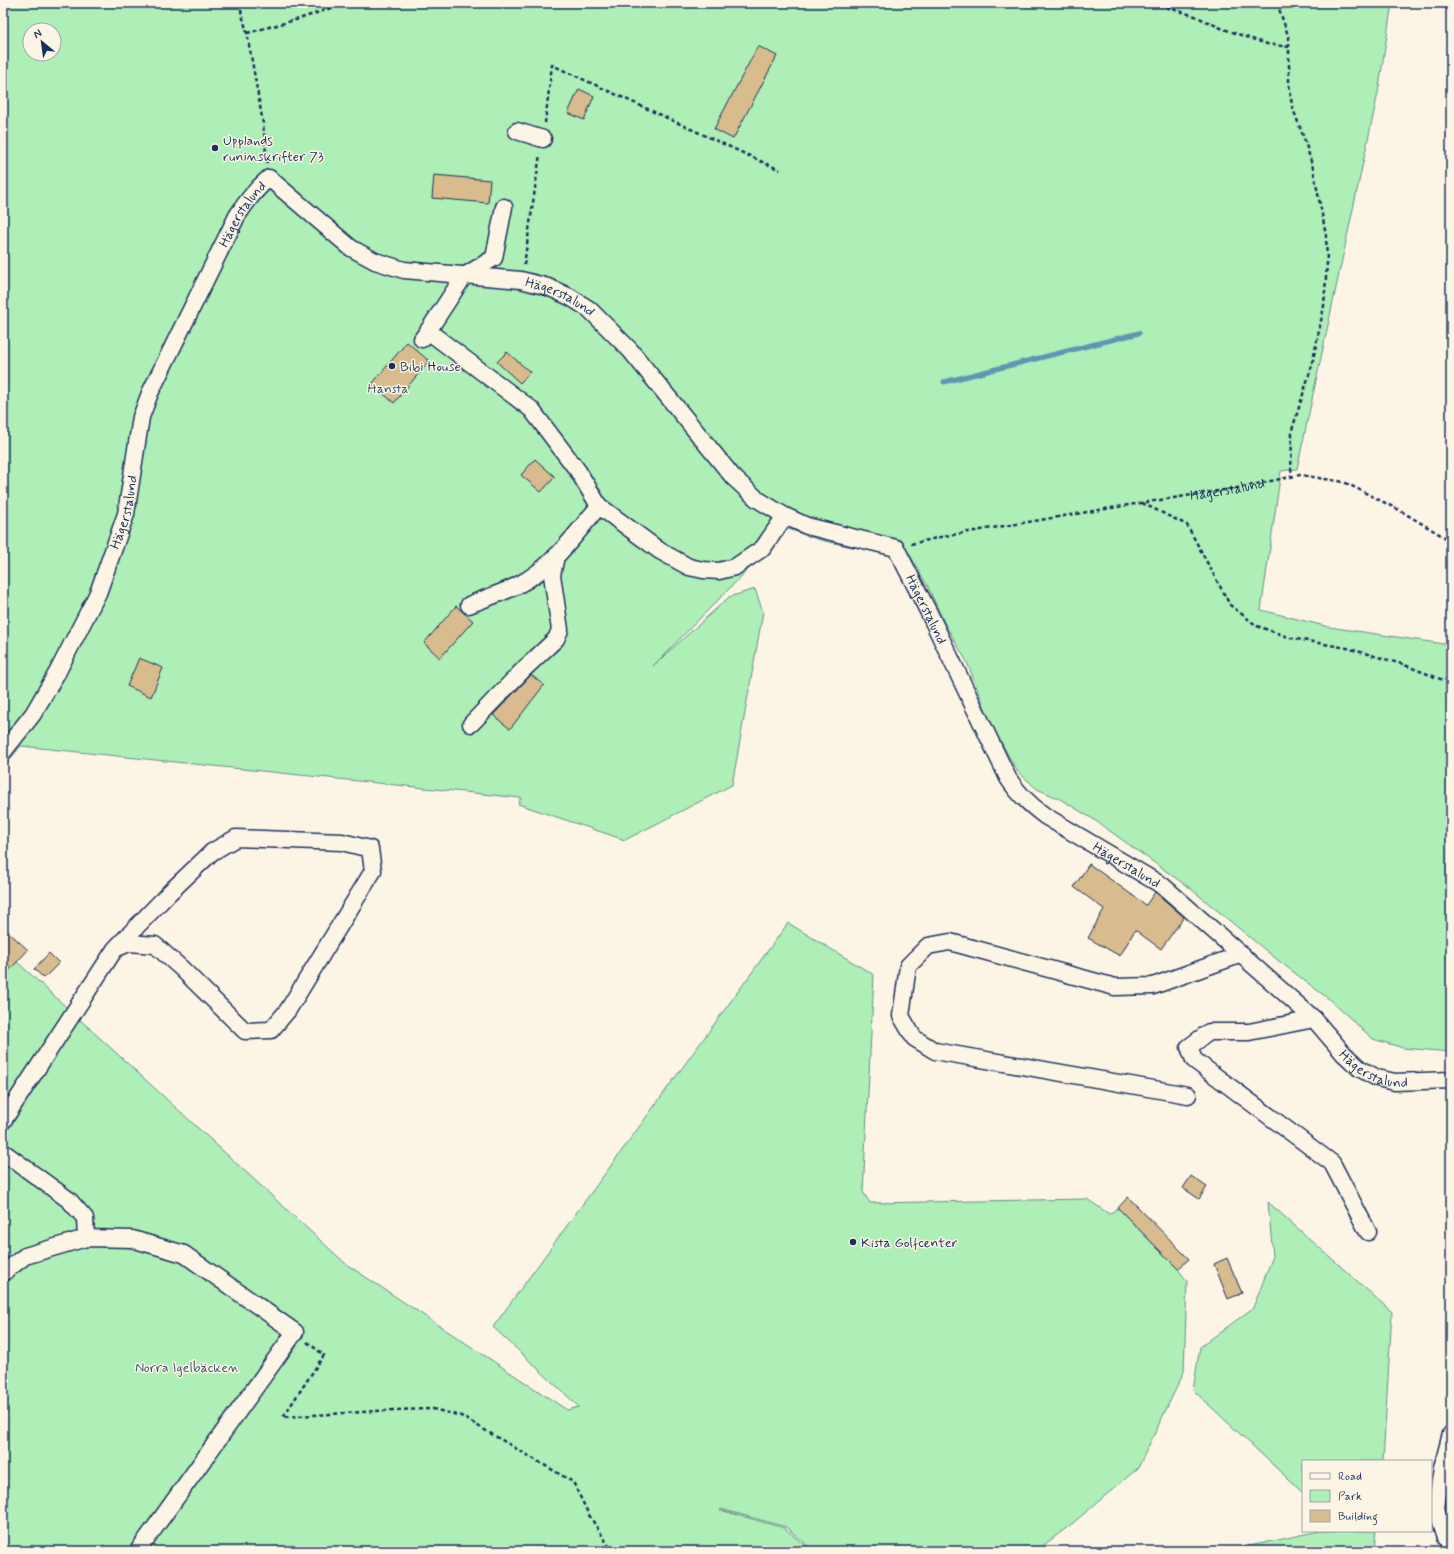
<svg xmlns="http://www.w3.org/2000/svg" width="1454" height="1554" font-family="Mynerve,sans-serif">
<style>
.green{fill:#aeeeb7;stroke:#648e8a;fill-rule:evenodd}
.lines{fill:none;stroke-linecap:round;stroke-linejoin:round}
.stream{stroke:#6096b4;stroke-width:5}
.building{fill:#d8bc8d;stroke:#1b2f5e}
.minor-casing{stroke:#1b2f5e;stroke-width:19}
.path{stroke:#1b2f5e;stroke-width:2.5;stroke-dasharray:4 3;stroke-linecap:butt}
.minor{stroke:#fcf5e5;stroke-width:16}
.poi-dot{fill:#1b2f5e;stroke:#fcf5e5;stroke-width:1.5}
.labels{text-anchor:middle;stroke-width:3;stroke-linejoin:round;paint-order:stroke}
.poi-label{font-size:14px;fill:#1b2f5e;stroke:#fcf5e5;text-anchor:start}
.street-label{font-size:14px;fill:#1b2f5e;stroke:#fcf5e5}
.park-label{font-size:14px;fill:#385570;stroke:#fcf5e5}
</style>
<rect width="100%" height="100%" fill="#fcf5e5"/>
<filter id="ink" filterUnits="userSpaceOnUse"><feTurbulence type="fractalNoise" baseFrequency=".025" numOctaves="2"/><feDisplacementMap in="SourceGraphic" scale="8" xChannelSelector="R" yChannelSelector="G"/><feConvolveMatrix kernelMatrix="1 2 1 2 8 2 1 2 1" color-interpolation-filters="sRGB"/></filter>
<g filter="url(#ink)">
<g class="green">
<path d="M3,3H1392L1378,93L1297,469L1281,471L1261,610L1329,627L1451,645V1052L1403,1048L1373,1039L1330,1000L1275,958L1191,889L1093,819L1060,799L1037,789L1017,771L991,724L967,662L946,626L927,585L907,550L852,547L820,540L788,529L653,666L729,597L755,589L763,612L732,785L625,840L518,804L521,798L21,746L3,768ZM30,30H54V54H30Z"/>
<polygon points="788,923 874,975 863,1192 870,1203 1087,1199 1109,1214 1118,1208 1178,1269 1187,1281 1184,1372 1138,1468 1073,1523 1036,1551 814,1551 786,1527 721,1509 720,1510 784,1528 812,1551 3,1551 3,949 346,1264 567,1410 579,1407 493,1327"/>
<polygon points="1268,1202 1392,1312 1383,1461 1303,1461 1303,1493 1193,1390 1200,1347 1253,1308 1273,1256"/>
<polygon points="1320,1531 1376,1531 1374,1551 1226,1551"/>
</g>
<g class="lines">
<polyline class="stream" points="944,382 1139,333"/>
</g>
<g class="building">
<polygon points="758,46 777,56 733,139 714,129"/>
<polygon points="579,89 594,96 584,120 568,113"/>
<polygon points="434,175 490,180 488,203 432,198"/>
<polygon points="407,342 429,361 394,403 372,384"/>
<polygon points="507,352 530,372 520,383 497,362"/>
<polygon points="535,459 555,477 541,492 521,475"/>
<polygon points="456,606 473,621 440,658 424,643"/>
<polygon points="139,658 163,668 151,697 127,686"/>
<polygon points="531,675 544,685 510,729 493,715"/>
<polygon points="1089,864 1146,905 1155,892 1184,917 1161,949 1135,930 1120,956 1088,938 1104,909 1074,887"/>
<polygon points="3,927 28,950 3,977"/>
<polygon points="49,953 59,963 44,978 34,969"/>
<polygon points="1191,1176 1207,1187 1199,1199 1183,1188"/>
<polygon points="1128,1197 1189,1259 1178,1269 1118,1208"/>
<polygon points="1227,1258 1242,1293 1228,1299 1214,1264"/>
</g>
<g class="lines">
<g class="minor-casing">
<g id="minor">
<polyline points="517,131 543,139"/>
<polyline points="428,331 531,409 578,471 599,506 660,551 689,567 703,570 719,571 735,567 763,548 785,516"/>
<polyline points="422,339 428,331 464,276 494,258 504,207"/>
<path d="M469,605C485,598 503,593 518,585C552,568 575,535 599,506"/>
<polyline points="471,724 524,669 556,639 560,630 552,575 556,556"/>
<path id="s2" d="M3,752L33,714L58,671L98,593L126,514L141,417L150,393L237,216C246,202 256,189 269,178L351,248L375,261L404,270L521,280L548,287L570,297L589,309L630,350L733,477L757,499L785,516L807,526L896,548L928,611L1008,778C1018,794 1030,805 1045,816L1163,886L1314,1019L1344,1054L1359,1068L1377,1078L1395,1082L1451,1080"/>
<polyline points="1314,1019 1249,1032 1209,1032 1189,1047 1194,1060 1332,1163 1368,1232"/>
<polyline points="1188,1095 935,1051 914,1038 901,1016 908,966 928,946 950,942 1115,987 1153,986 1242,954"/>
<polyline points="3,1121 115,949 170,892 212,852 236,838 342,842 370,849 373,871 288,1010 271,1030 245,1031 181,968 155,945 129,943 115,949"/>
<polyline points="3,1152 69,1200 85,1218 86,1238"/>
<polyline points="3,1273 25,1256 86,1238 132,1239 184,1254 295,1332 138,1551"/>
<polyline points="1451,1434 1442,1468 1436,1508 1446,1538 1451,1541"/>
</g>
</g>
<g class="path">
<polyline points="239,3 247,33 263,123 267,163"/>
<polyline points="1153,3 1195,16 1221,28 1252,39 1267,44 1289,47"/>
<polyline points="1277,3 1289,38 1289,83 1292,106 1305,141 1313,168 1326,235 1327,263 1324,306 1312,365 1292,430 1291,477"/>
<polyline points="247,33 299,19 346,3"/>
<polyline points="545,123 552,65 780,170"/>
<polyline points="524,265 540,154"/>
<polyline points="1142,503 1187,525 1230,605 1257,626 1291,638 1347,648 1402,664 1443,680 1451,679"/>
<path id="s1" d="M911,544L945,536L1141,503L1237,488L1300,475L1344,482L1399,510L1451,541"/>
<polyline points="307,1342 324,1355 283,1417 393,1410 433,1409 461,1416 573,1482 589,1515 612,1551"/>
</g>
<use href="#minor" class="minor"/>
</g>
</g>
<g class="poi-dot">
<circle cx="215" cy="148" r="4"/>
<circle cx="392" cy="366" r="4"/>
<circle cx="853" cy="1242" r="4"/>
</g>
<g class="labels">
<g class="poi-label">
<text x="223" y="145">Upplands<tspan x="223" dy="16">runinskrifter 73</tspan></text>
<text x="400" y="371">Bibi House</text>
<text x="861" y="1247">Kista Golfcenter</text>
</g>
<g class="street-label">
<text dy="5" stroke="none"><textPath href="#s2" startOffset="595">Hägerstalund</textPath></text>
<text dy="5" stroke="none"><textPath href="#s2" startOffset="966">Hägerstalund</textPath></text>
<text dy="5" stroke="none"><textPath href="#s1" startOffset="321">Hägerstalund</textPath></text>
<text dy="5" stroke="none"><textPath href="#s2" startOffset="271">Hägerstalund</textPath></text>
<text dy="5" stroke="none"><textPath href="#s2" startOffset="1469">Hägerstalund</textPath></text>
<text dy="5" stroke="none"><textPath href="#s2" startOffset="1805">Hägerstalund</textPath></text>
<text dy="5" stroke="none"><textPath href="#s2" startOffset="2129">Hägerstalund</textPath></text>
</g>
<g class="park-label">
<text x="388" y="393">Hansta</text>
<text x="187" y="1372">Norra Igelbäcken</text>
</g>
</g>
<rect width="1454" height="1554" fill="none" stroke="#fcf5e5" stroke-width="16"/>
<rect x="8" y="8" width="1438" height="1538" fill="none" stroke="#1b2f5e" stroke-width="1.5" filter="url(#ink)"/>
<rect x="1302" y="1460" width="130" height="72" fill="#fcf5e5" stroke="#a2a6af"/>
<rect x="1310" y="1473" width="20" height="6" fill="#fcf5e5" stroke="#a2a6af"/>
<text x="1338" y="1480" font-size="12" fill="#1b2f5e">Road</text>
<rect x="1310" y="1490" width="20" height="12" fill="#aeeeb7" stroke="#a2a6af"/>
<text x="1338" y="1500" font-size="12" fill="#1b2f5e">Park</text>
<rect x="1310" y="1510" width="20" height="12" fill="#d8bc8d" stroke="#a2a6af"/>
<text x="1338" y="1520" font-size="12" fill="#1b2f5e">Building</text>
<g transform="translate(42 42) rotate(331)"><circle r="19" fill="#fcf5e5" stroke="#a2a6af"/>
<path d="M0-3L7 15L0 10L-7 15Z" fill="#1b2f5e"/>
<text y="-6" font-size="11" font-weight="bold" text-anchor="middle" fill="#1b2f5e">N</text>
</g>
</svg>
